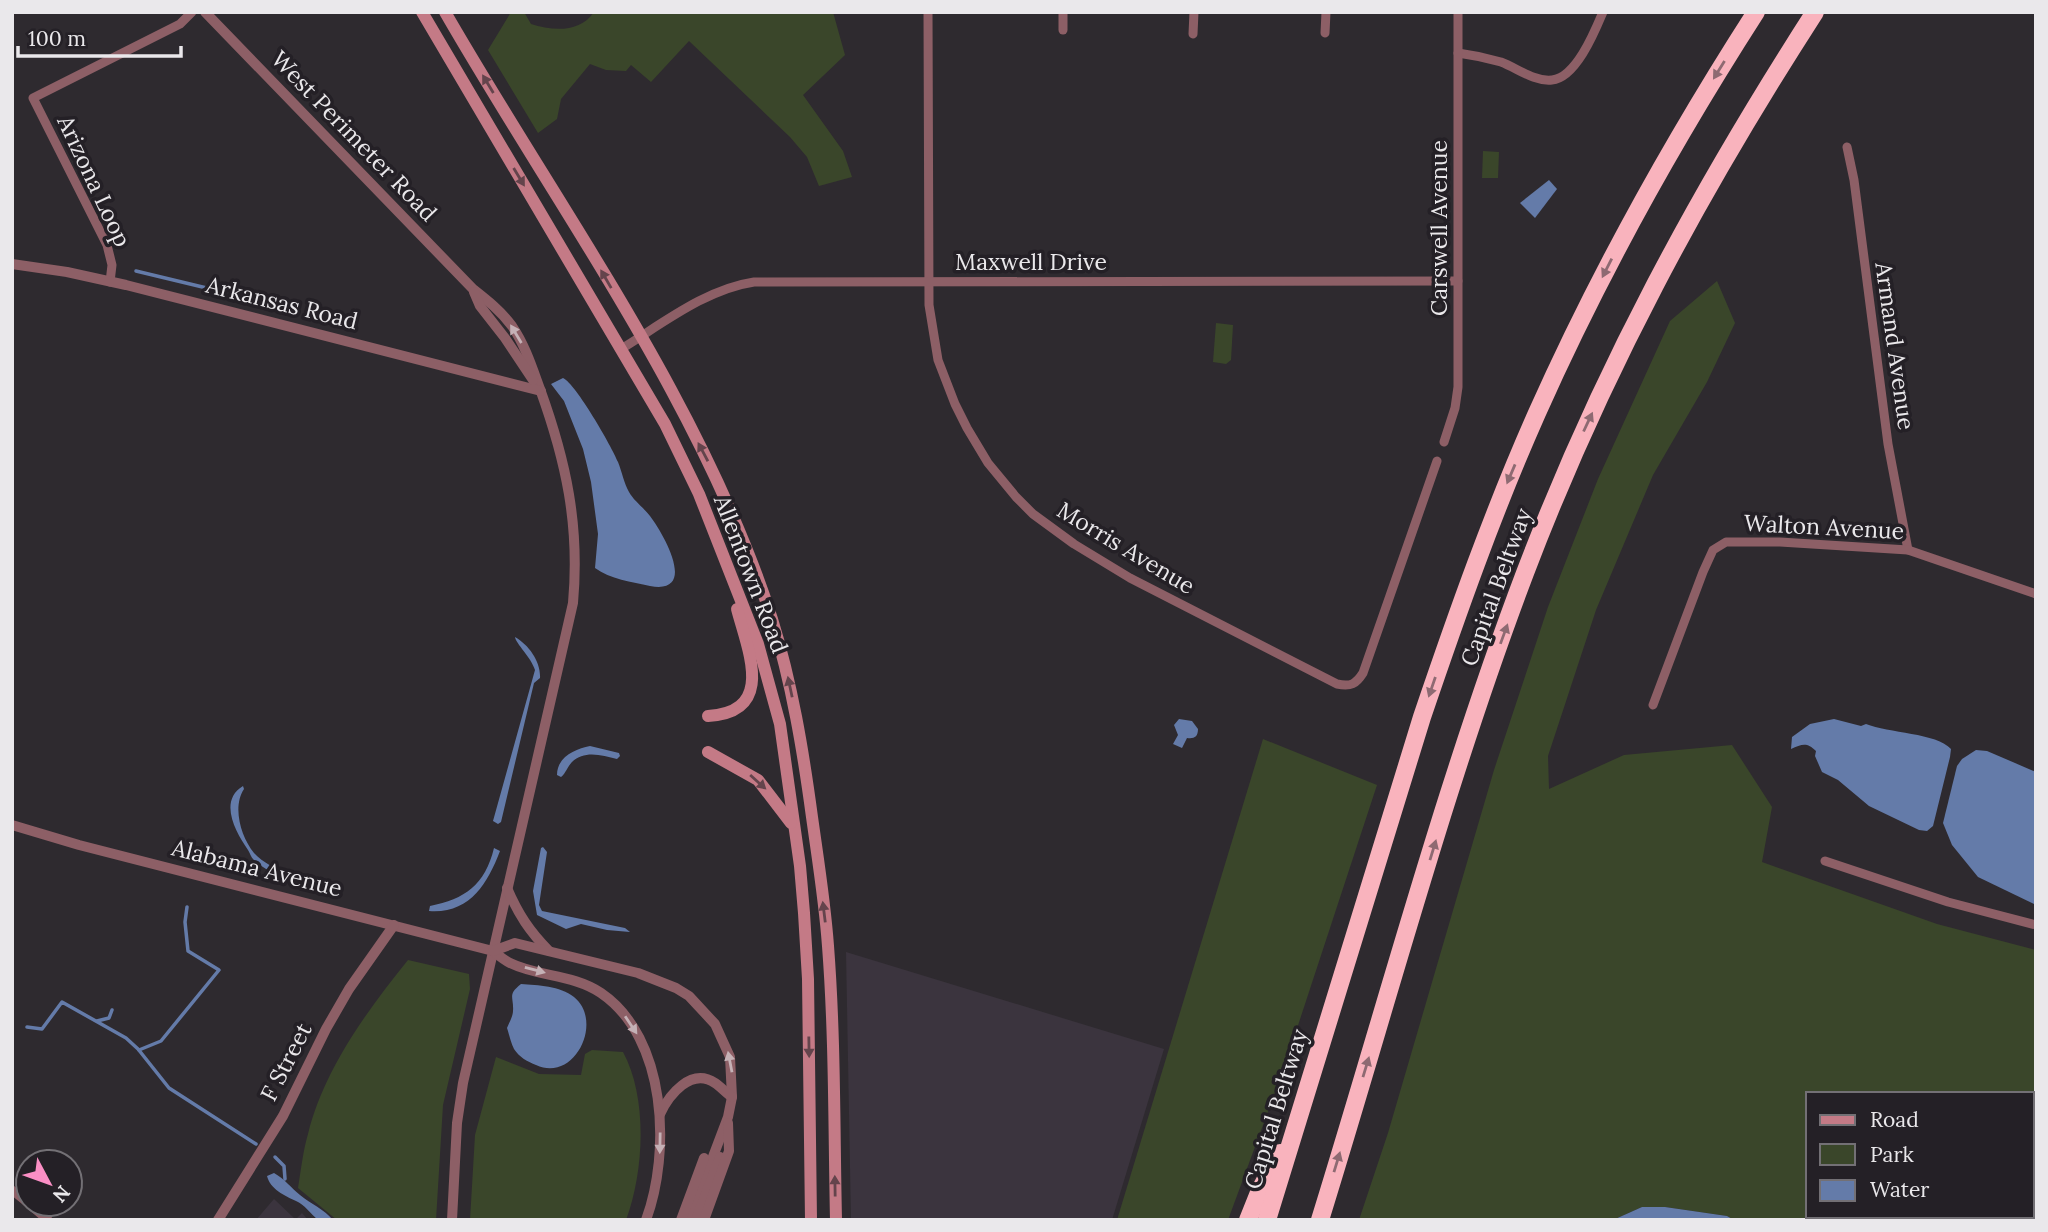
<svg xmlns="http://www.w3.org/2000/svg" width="2048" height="1232" font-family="Lora,serif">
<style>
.built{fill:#3b343e}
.green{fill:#3a462a;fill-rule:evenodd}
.water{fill:#647ba9}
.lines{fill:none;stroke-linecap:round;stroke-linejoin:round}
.stream{stroke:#647ba9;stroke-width:3.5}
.minor{stroke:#8d5f66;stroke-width:9}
.tertiary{stroke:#8d5f66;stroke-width:10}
.secondary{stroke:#c47a86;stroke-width:12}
.motorway{stroke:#f9b3bd;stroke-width:18}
.oneway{fill:#8e6a72}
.oneway2{fill:#64444c}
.oneway3{fill:#c5b1b6}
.labels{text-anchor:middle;stroke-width:7;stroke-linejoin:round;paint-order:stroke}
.street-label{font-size:23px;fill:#eae8eb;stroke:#242026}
</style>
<rect width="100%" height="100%" fill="#2e2a2f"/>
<g class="built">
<polygon points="846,952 1164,1049 1112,1220 851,1220"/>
<polygon points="274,1199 294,1218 297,1218 302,1213 308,1220 256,1220"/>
</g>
<g class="green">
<path d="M511,12H524L531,24C553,31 580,33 594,12H833L845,55L803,95L843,151L852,177L819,186L807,157L790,137L689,41L651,82L631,65L626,71L606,70L590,64L561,99L557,119L538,133L488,50Z"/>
<polygon points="1483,151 1499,152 1498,178 1482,178"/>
<path d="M1717,281L1735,323L1707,382L1653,475L1596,610L1548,756L1549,789L1624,755L1732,745L1772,807L1762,862L1937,924L2036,950V1220H1734L1727,1216L1665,1207H1642L1613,1220H1359L1388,1133L1494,770L1548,607L1598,479L1670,321ZM1808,1094H2032V1216H1808Z"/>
<polygon points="1216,323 1233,325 1231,360 1226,364 1213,362"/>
<polygon points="1263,739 1377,785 1283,1071 1228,1220 1117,1220"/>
<path d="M408,960L469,974L470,989L443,1105L436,1220H337L298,1188C301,1170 303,1151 308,1134C324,1069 367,1011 408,960Z"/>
<path d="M592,1050L623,1052C648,1098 644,1172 626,1220H470L475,1135L496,1057L539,1074L581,1075L585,1054Z"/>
</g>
<g class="water">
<polygon points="1549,180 1557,189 1535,218 1520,203"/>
<path d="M563,378C576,384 612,447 618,462C622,472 624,483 629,492C634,501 644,508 650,516C663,533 699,595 650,586C632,582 610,579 595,568L598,534L591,482L583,449L564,401L551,384Z"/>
<path d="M515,637C529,645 541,662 540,678L534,683L501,822L498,824L493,821L535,670C531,657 516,644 515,637Z"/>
<path d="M1179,719L1192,721L1198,729C1198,737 1194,739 1187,738L1182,748L1173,744L1178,735L1174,725Z"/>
<path d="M1834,719L1861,726L1866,724C1888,733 1937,733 1951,749L1950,757L1933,826L1927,831L1919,830L1869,806L1838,780L1822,772L1815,756L1816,751C1807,742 1802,744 1791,749L1792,737L1810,724Z"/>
<path d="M590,746L619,753L620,756L617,759C602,755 584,750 572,762C567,767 566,773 561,777L557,775C557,757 575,749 590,746Z"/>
<polygon points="1976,750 1987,751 2036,772 2036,905 1978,877 1952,845 1943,823 1957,766 1962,759"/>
<path d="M243,786L244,789C232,807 241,837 254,853C263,863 276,869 288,872L290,874L288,877C276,875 262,868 253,859C251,857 250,853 248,850C236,833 218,801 243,786Z"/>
<polygon points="543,847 547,852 539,905 542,911 625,928 630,932 607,930 581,924 566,929 537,915 533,891 541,848"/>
<path d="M494,848L500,851C487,885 469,914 429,911L430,906C465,899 485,885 494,848Z"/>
<path d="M521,984C538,985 560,986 574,997C604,1021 575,1083 536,1065C528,1062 519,1057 514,1049C511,1043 509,1034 507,1028C509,1023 513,1016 513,1011C514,997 507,995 521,984Z"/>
<path d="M274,1173C285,1179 291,1188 300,1195C311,1204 324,1209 333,1220H318C311,1214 304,1204 296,1201C285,1196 270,1189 267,1176Z"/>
<polygon points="1642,1207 1665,1207 1727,1216 1734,1220 1613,1220"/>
</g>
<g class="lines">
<g class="stream">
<polyline points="136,271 215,290"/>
<polyline points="97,1021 109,1018 112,1010"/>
<polyline points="27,1027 42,1029 62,1002 126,1038 138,1049 169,1088 256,1144"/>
<polyline points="139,1050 161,1041 219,970 188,951 185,922 187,907"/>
<polyline points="275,1157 284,1166 285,1179"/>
</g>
<g class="minor">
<path d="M928,12L929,305L938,360L955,404L967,428L988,463L1016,497L1033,514L1074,544L1130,578L1337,684C1351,687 1356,684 1363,673L1437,461"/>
<polyline points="1063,30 1063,12"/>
<polyline points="1325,33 1326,12"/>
<polyline points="1193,34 1194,12"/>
<path d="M1458,53C1473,55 1487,58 1501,62C1517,68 1534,82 1552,80C1576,78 1595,31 1603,12"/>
<polyline points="1847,147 1854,180 1888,444 1908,550"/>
<polyline points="110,282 112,265 107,245 33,98 180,24 192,12"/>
<path d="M621,349C662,324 706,289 754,282L1458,281"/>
<polyline points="1444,442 1455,408 1458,387 1458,12"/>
<polyline points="1653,705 1703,572 1713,550 1726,542 1780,542 1908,550 2036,594"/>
<polyline points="1825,861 1948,902 2036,925"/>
<polyline points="12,1190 28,1203"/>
<polyline points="29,1204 48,1220"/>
</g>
<g class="tertiary">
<path d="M205,12L473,289C487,300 501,311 512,326C525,345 532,367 540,389C566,461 580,525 573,603L463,1083L457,1123L452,1220"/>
<polyline points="12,264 67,272 126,285 541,391"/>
<polyline points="474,292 480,306 505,338 533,380"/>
<path d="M12,825L79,845L493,951C498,955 504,960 510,963C538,977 573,974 601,993C667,1038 671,1152 646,1220"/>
<path d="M507,888C518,914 530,932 549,951"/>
<polyline points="493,951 515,943 638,973 676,988 689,996 715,1024 730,1057 732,1097 728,1117 689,1220"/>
<path d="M660,1114C669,1095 691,1067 715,1083C721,1087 726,1093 732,1097"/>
<polyline points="218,1220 283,1116 326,1029 349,989 394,925"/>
<polyline points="681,1220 704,1158"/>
<polyline points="696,1220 720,1157"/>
<polyline points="704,1220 729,1151 728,1123"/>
</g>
<g class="secondary">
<polyline points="422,12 665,424 699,494 758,644 780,724 800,866 804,913 808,979 811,1220"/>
<path d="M445,12C559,210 701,400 772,619C792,684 803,750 812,817C818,860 825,903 828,946C835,1037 834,1129 836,1220"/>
<path d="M708,716C776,712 748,651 737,609"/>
<polyline points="708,752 758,780 791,823"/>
</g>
<g class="motorway">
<polyline points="1248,1220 1260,1190 1280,1153"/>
<path d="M1267,1220L1422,717C1457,614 1493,512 1537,413C1599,274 1673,141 1756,12"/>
<path d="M1320,1220C1387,1004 1445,784 1525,573C1601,373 1699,192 1815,12"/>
</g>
</g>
<defs><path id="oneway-solid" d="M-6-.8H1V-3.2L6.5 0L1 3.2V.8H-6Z" transform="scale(1.75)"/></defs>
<g class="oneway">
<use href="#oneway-solid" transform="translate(1719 70) rotate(122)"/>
<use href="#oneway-solid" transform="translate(1607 268) rotate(117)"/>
<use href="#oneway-solid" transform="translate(1588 422) rotate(-65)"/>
<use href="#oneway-solid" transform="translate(1511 474) rotate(113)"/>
<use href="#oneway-solid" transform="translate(1504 634) rotate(-70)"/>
<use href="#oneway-solid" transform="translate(1432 687) rotate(109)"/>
<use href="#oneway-solid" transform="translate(1433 850) rotate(-73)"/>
<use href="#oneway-solid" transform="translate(1366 1067) rotate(-73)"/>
<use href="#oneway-solid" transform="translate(1337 1162) rotate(-73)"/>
</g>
<g class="oneway2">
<use href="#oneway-solid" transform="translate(488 84) rotate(-121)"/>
<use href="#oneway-solid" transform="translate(519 177) rotate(59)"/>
<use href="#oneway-solid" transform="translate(606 279) rotate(-120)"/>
<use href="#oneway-solid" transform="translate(703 452) rotate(-118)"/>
<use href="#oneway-solid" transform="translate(790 687) rotate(-102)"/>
<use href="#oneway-solid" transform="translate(758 782) rotate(42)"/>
<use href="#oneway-solid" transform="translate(824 912) rotate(-97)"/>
<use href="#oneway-solid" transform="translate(809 1047) rotate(89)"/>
<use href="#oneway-solid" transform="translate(835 1186) rotate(-91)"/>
</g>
<g class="oneway3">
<use href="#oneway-solid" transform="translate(516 334) rotate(-121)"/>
<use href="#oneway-solid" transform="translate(535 970) rotate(15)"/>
<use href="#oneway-solid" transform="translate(631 1025) rotate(56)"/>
<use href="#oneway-solid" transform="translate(730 1062) rotate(-101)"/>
<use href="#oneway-solid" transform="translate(660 1143) rotate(91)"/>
</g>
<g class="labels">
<g class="street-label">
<text transform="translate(354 136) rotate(46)" y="8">West Perimeter Road</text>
<text transform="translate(94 181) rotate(65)" y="8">Arizona Loop</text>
<text transform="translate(1439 228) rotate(-90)" y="8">Carswell Avenue</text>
<text x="1031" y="270">Maxwell Drive</text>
<text transform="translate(282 303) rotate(14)" y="8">Arkansas Road</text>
<text transform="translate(1895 346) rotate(82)" y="8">Armand Avenue</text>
<text transform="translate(1824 527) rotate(3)" y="8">Walton Avenue</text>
<text transform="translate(1126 548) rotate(31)" y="8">Morris Avenue</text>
<text transform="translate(751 574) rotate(69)" y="8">Allentown Road</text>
<text transform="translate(1496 587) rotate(-70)" y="8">Capital Beltway</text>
<text transform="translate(257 868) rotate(14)" y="8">Alabama Avenue</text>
<text transform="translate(286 1062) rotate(-63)" y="8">F Street</text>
<text transform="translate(1276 1109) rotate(-73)" y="8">Capital Beltway</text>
</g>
</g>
<rect width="2048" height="1232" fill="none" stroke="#eae8eb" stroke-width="28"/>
<rect x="1806" y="1092" width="228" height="126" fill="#242026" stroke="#737075" stroke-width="2"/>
<rect x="1820" y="1115" width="35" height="10" fill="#c47a86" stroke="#737075" stroke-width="2"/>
<text x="1870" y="1127" font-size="21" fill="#eae8eb">Road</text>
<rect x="1820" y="1144" width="35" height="21" fill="#3a462a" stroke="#737075" stroke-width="2"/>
<text x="1870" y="1162" font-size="21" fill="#eae8eb">Park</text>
<rect x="1820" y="1180" width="35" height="21" fill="#647ba9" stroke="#737075" stroke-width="2"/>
<text x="1870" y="1197" font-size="21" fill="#eae8eb">Water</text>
<g transform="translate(49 1183) rotate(131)"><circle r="33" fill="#242026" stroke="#737075" stroke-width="2"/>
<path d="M0-5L12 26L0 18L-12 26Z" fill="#fb8fc5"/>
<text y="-10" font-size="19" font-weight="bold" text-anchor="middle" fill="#eae8eb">N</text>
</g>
<path d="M18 46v10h163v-10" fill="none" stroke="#eae8eb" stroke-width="3.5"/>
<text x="28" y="46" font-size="21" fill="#eae8eb" stroke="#242026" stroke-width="5" paint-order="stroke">100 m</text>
</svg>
